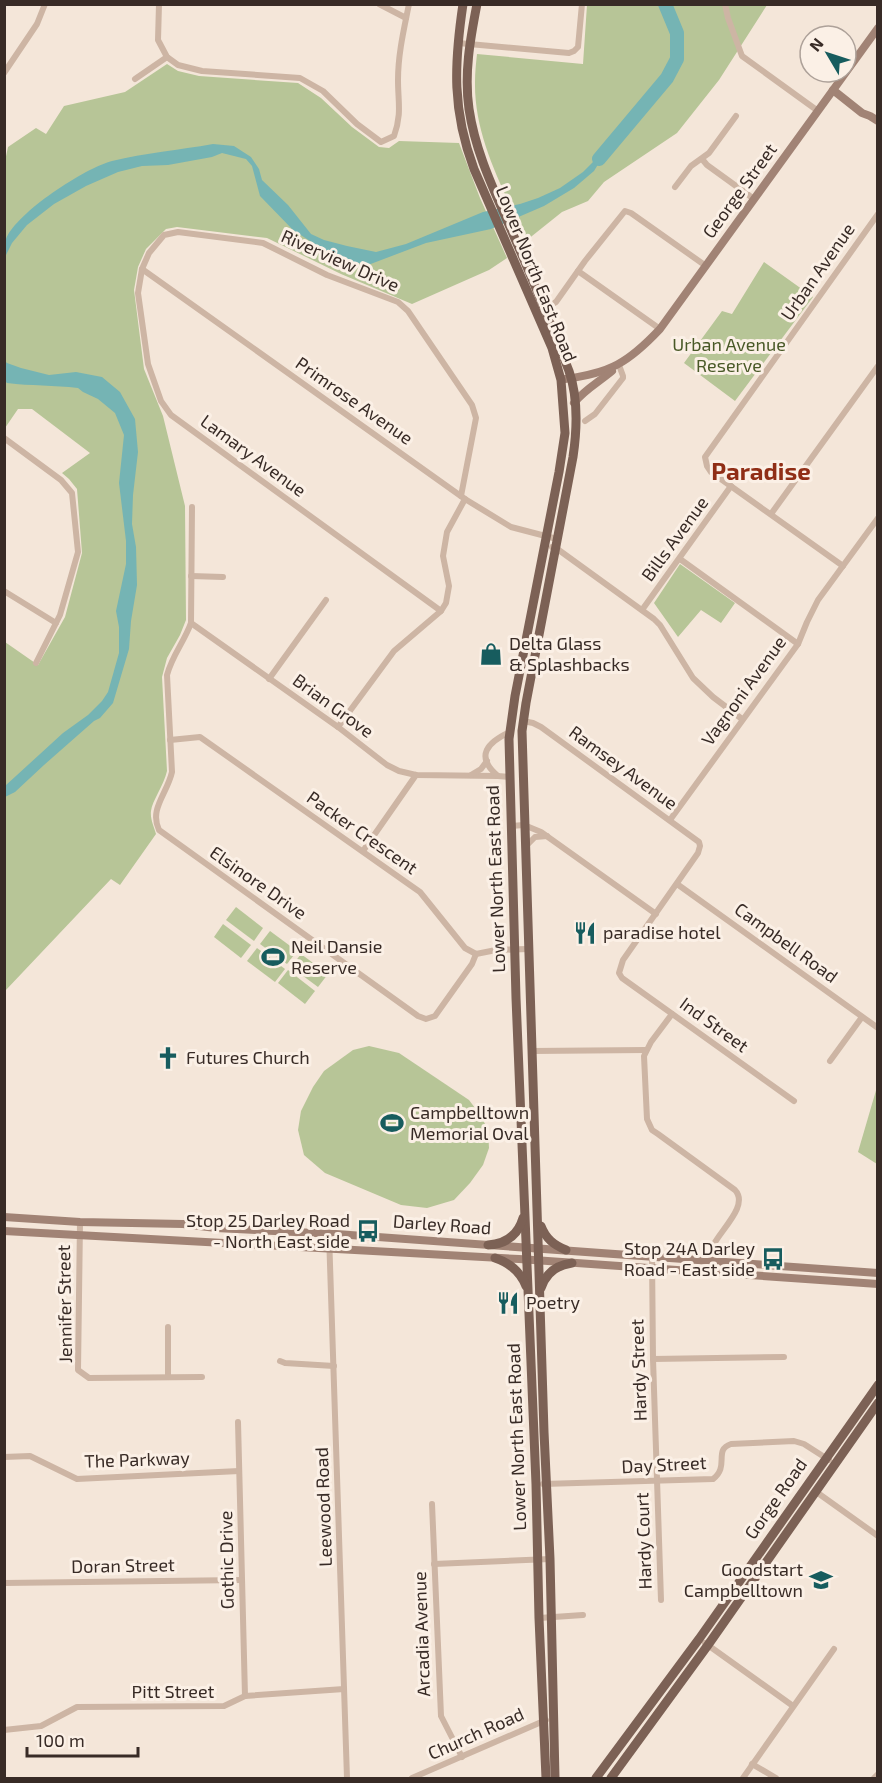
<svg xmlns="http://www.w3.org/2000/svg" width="882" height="1783" font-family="'Exo 2',sans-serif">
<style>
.green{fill:#b7c597}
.water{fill:#75b4b4}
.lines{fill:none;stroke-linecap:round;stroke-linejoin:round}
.river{stroke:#75b4b4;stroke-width:14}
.street{stroke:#cdb5a4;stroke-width:6}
.secondary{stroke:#a18375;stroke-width:8}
.primary{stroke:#7c6155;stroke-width:9}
.labels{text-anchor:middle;stroke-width:6;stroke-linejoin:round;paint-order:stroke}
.street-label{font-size:18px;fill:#382b26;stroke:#fbf0e6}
.park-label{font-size:18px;fill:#495927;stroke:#fbf0e6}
.poi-label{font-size:18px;fill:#382b26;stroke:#fbf0e6;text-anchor:start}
.district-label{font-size:24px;font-weight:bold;fill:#902e16;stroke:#fbf0e6}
</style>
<rect width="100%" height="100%" fill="#f4e6d9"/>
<g class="green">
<path d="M587,5H767L719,80L677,133L604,182L588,201L562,212L527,240C504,191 474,138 475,82C475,72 476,63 477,54L583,64Z"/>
<path d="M167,64L178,71L199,76L298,83L321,98L352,127L379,147L389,148L399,141L459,143L480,198L507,258L489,270L412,304L341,274L267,238L177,227L166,229L146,249L138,267L134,290L144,369L163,416L185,506L186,620L180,635L167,658L162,677L167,771C164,785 152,801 151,811C150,819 154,827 156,834L120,885L111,879L5,991V642L38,665L65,617L82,553L77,489L69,479L62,473L90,453L32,409H18L5,428V161L8,147L36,128L46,134L64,106L125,92Z"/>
<polygon points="764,262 813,297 735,401 684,363 722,311 732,314"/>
<polygon points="680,564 735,603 721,623 701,610 678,637 654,603"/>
<polygon points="236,907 263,928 254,941 226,920"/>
<polygon points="223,924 251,945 241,958 214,937"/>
<polygon points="270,931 297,951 287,964 260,944"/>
<polygon points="257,948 285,969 275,982 247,961"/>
<polygon points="301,954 328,974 318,987 291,967"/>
<polygon points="288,970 315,991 305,1004 278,983"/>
<polygon points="369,1046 399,1053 469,1100 481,1116 488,1130 489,1148 483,1165 470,1183 454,1200 427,1208 401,1205 325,1173 304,1155 298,1130 301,1111 313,1087 324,1071 353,1050"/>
<polygon points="877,1087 877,1164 858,1152"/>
</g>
<g class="water">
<path d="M213,144L234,146L251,157L259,169L262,180L288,205L311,234L324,240L347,246L376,252L406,244L483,212L520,204L538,198L560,188L583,172L610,145L594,171L574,188L544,206L491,229L426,243L368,265L353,262L330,254L293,230L260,196L252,166L246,159L222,153L212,157L168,165L142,166L118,172L86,186L54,204L27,225L12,243L5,257C5,251 3,244 6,239C17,212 85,168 112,161C145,153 179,150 213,144Z"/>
<path d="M4,360L7,363L21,368L49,375L76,372L102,377L120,392L135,419L138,452L133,495L132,524L136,547L137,585L131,621L129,649L113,703L100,718L94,721L44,765L15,792L5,797V786L63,733L88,715L102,701L108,692L119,653V627L116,611L126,564V541L119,483L124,435L115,413L98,399L83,392L78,388C54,385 31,386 7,383L5,381Z"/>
</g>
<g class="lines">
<polyline class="river" points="599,159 667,78 677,59 677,33 665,4"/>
<g class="street">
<path d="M159,4L158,40L167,57L178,65L202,71L300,78L323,91L357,124L381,142L394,136C402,114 398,102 398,80C398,54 404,29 409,4"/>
<polyline points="379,4 406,18"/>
<polyline points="725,4 728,18 742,56 818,111"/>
<polyline points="458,43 569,53 574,51 578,47 582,4"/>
<polyline points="4,73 37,24 45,4"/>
<polyline points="135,79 167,57"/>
<polyline points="702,159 707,165 754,199"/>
<polyline points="675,187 691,166 709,153 736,116"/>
<polyline points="142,269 465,499 511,527 557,539"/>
<polyline points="578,271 660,329"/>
<polyline points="543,309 556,302 585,261 625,211 631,213 706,266"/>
<polyline points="585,421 595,414 623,378 623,376 619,365"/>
<polyline points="4,438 61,480 72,493 78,552 60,615 36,663"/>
<path d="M192,507L191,623C184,642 172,656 167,675L172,772C167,794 149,809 159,830L418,1016L426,1019L435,1016L472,964L476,954"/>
<polyline points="771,514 878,366"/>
<polyline points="552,547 556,548 654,619 660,625 693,678 713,697 742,719"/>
<polyline points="680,559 798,644"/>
<polyline points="843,566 711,472 707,466 705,457 878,214"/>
<polyline points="191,576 223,577"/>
<polyline points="4,591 56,623"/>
<polyline points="642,610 731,486"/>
<polyline points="441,611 171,415 161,401 148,364 138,293 142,269 149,253 164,235 178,232 263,243 327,275 398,302 408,311 472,405 476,418 461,496"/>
<polyline points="191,623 338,727 387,765 399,771 416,775 498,776"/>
<polyline points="269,679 326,600"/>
<polyline points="523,721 533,723 541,727 699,842 700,846 698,853 623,960 619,973 622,978 794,1101"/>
<polyline points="338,727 394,651 441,611 446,603 449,586 443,556 447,532 465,499"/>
<path d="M510,732C488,742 474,756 498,776L510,777"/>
<polyline points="170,740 200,737 410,885 420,892 465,948 476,954 496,950 528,949"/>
<polyline points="471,775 481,769 487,761"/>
<polyline points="670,820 798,644 807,622 818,600 878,518"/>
<polyline points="511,826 524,825 541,832 656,914"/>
<polyline points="525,847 535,837 547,836"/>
<polyline points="363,851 416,775"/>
<polyline points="677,884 878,1028"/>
<path d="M672,1014L651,1042L644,1056L647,1119L652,1130L658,1134L735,1190C750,1206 718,1232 712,1248C709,1256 709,1264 709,1272"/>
<polyline points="532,1051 646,1050"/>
<polyline points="830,1061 862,1017"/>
<polyline points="80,1222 78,1370 89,1378 202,1377"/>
<polyline points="329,1234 347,1778"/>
<polyline points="652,1256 653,1359 661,1600"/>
<polyline points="653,1359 784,1357"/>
<polyline points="280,1361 285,1363 334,1366"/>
<polyline points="168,1377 168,1327"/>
<polyline points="238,1422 245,1696"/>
<polyline points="4,1457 30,1456 77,1479 239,1471"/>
<path d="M543,1484L713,1479C730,1466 713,1450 731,1444L794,1441L804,1444L829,1460"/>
<polyline points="815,1491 878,1536"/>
<polyline points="432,1504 441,1716 462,1757"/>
<polyline points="434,1564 550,1559"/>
<polyline points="4,1583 242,1580"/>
<polyline points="539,1618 583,1615"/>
<polyline points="705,1643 793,1706"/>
<polyline points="4,1730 41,1726 77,1707 224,1706 245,1696 344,1689"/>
<polyline points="752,1764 776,1778"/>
<polyline points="412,1778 546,1720"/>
<polyline points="743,1778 834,1649"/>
<polyline points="874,1778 878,1774"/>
</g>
<g class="secondary">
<polyline points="833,90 862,113 870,116 878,121"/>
<path d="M565,379C610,373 628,363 660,329L878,28"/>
<path d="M574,403C584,390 599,382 612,371"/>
<polyline points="4,1217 80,1222 183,1224 216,1228 336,1234 878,1273"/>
<polyline points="4,1231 519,1259 878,1284"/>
</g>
<g class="primary">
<path d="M463,4C454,65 452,110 474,169L552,348L561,380L565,433L559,472L515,696L509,739L516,998L536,1484L539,1618L546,1778"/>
<path d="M477,4C470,40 464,74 469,109C476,156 497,196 515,239C534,282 552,326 569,371C578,397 577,430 573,457L526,703L522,731L544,1432L550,1559L555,1778"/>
<path d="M541,1226C546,1239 554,1245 566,1250"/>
<path d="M488,1245C506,1244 518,1235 523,1218"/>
<path d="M495,1258C510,1263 520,1271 526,1286"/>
<path d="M541,1288C546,1273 556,1265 572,1263"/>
<polyline points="596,1778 699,1639 878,1385"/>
<polyline points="611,1778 708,1645 878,1403"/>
</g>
</g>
<defs>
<g id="shop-bare" transform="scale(1.8)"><path d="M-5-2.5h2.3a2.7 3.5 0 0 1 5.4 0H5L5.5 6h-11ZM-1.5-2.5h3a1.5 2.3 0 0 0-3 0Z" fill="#175c5e" stroke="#fbf0e6" stroke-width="2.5" paint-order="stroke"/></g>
<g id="restaurant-bare" transform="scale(1.8)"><path d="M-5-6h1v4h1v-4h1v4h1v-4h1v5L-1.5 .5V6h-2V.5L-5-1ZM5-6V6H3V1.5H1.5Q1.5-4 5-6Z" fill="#175c5e" stroke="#fbf0e6" stroke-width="2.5" paint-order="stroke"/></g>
<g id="stadium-bare" transform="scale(1.8)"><path d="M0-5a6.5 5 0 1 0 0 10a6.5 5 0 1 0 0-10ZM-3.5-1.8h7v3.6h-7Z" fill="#175c5e" stroke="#fbf0e6" stroke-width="2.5" paint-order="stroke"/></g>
<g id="church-bare" transform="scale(1.8)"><path d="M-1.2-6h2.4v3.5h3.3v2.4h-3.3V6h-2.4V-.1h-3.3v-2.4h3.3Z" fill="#175c5e" stroke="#fbf0e6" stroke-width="2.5" paint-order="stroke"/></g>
<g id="bus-bare" transform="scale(1.8)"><path d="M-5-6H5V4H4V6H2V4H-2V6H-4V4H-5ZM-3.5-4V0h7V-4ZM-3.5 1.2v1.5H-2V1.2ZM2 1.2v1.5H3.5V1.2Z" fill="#175c5e" stroke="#fbf0e6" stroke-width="2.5" paint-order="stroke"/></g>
<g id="school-bare" transform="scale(1.8)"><path d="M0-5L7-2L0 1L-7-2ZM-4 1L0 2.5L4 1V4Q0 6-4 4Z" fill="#175c5e" stroke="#fbf0e6" stroke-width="2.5" paint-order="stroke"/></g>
</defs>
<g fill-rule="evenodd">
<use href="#shop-bare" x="491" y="654"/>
<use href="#restaurant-bare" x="585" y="933"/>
<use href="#stadium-bare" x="273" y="957"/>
<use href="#church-bare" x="168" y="1058"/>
<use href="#stadium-bare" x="392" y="1123"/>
<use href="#bus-bare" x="368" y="1231"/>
<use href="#bus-bare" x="773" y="1259"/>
<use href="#restaurant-bare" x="508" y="1303"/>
<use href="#school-bare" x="821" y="1580"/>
</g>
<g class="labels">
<g class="street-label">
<text transform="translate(740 191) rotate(-54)" y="6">George Street</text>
<text transform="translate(340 261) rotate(24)" y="6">Riverview Drive</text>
<text transform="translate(818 272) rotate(-55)" y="6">Urban Avenue</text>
<text transform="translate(536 274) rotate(68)" y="6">Lower North East Road</text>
<text transform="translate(354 401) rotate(35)" y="6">Primrose Avenue</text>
<text transform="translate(253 456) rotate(36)" y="6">Lamary Avenue</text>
<text transform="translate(675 539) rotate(-54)" y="6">Bills Avenue</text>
<text transform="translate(744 691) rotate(-54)" y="6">Vagnoni Avenue</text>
<text transform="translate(333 706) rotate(36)" y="6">Brian Grove</text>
<text transform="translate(623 768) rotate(36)" y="6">Ramsey Avenue</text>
<text transform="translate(362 833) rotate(35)" y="6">Packer Crescent</text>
<text transform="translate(496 879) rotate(-92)" y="6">Lower North East Road</text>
<text transform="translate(258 883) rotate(35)" y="6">Elsinore Drive</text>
<text transform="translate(786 943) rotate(36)" y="6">Campbell Road</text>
<text transform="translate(714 1025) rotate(36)" y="6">Ind Street</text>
<text transform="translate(442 1225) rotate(4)" y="6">Darley Road</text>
<text transform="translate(65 1304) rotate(-91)" y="6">Jennifer Street</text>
<text transform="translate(639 1370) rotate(-92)" y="6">Hardy Street</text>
<text transform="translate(517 1437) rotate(-92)" y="6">Lower North East Road</text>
<text transform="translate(137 1460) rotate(-2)" y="6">The Parkway</text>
<text transform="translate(664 1465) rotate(-3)" y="6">Day Street</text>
<text transform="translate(776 1499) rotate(-55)" y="6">Gorge Road</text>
<text transform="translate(324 1507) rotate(-92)" y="6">Leewood Road</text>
<text transform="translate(644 1541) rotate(-92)" y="6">Hardy Court</text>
<text transform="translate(227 1560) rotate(-91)" y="6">Gothic Drive</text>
<text transform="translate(123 1566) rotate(-1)" y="6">Doran Street</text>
<text transform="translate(422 1634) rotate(-92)" y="6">Arcadia Avenue</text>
<text x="173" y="1698">Pitt Street</text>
<text transform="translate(476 1734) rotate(-24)" y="6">Church Road</text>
</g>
<g class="park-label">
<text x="729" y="351">Urban Avenue<tspan x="729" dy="21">Reserve</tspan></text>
</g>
<g class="poi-label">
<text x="509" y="650">Delta Glass<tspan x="509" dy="21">&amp; Splashbacks</tspan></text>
<text x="603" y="939">paradise hotel</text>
<text x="291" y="953">Neil Dansie<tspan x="291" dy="21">Reserve</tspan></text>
<text x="186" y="1064">Futures Church</text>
<text x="410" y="1119">Campbelltown<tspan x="410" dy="21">Memorial Oval</tspan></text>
<text x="350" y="1227" text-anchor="end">Stop 25 Darley Road<tspan x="350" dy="21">- North East side</tspan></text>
<text x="755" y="1255" text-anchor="end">Stop 24A Darley<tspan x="755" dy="21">Road - East side</tspan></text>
<text x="526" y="1309">Poetry</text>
<text x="803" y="1576" text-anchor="end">Goodstart<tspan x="803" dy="21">Campbelltown</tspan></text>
</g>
<g class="district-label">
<text x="761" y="480">Paradise</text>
</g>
</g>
<rect width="882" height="1783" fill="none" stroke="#382b26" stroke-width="12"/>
<g transform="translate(828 54) rotate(309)"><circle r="28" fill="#fbf0e6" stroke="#ada199" stroke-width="1.5"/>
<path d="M0-4.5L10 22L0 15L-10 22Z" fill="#175c5e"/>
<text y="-9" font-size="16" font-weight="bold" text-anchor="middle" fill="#382b26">N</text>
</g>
<path d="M27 1747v9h111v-9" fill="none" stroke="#382b26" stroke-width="3"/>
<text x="36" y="1747" font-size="18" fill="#382b26" stroke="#fbf0e6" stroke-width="4.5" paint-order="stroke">100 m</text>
</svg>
